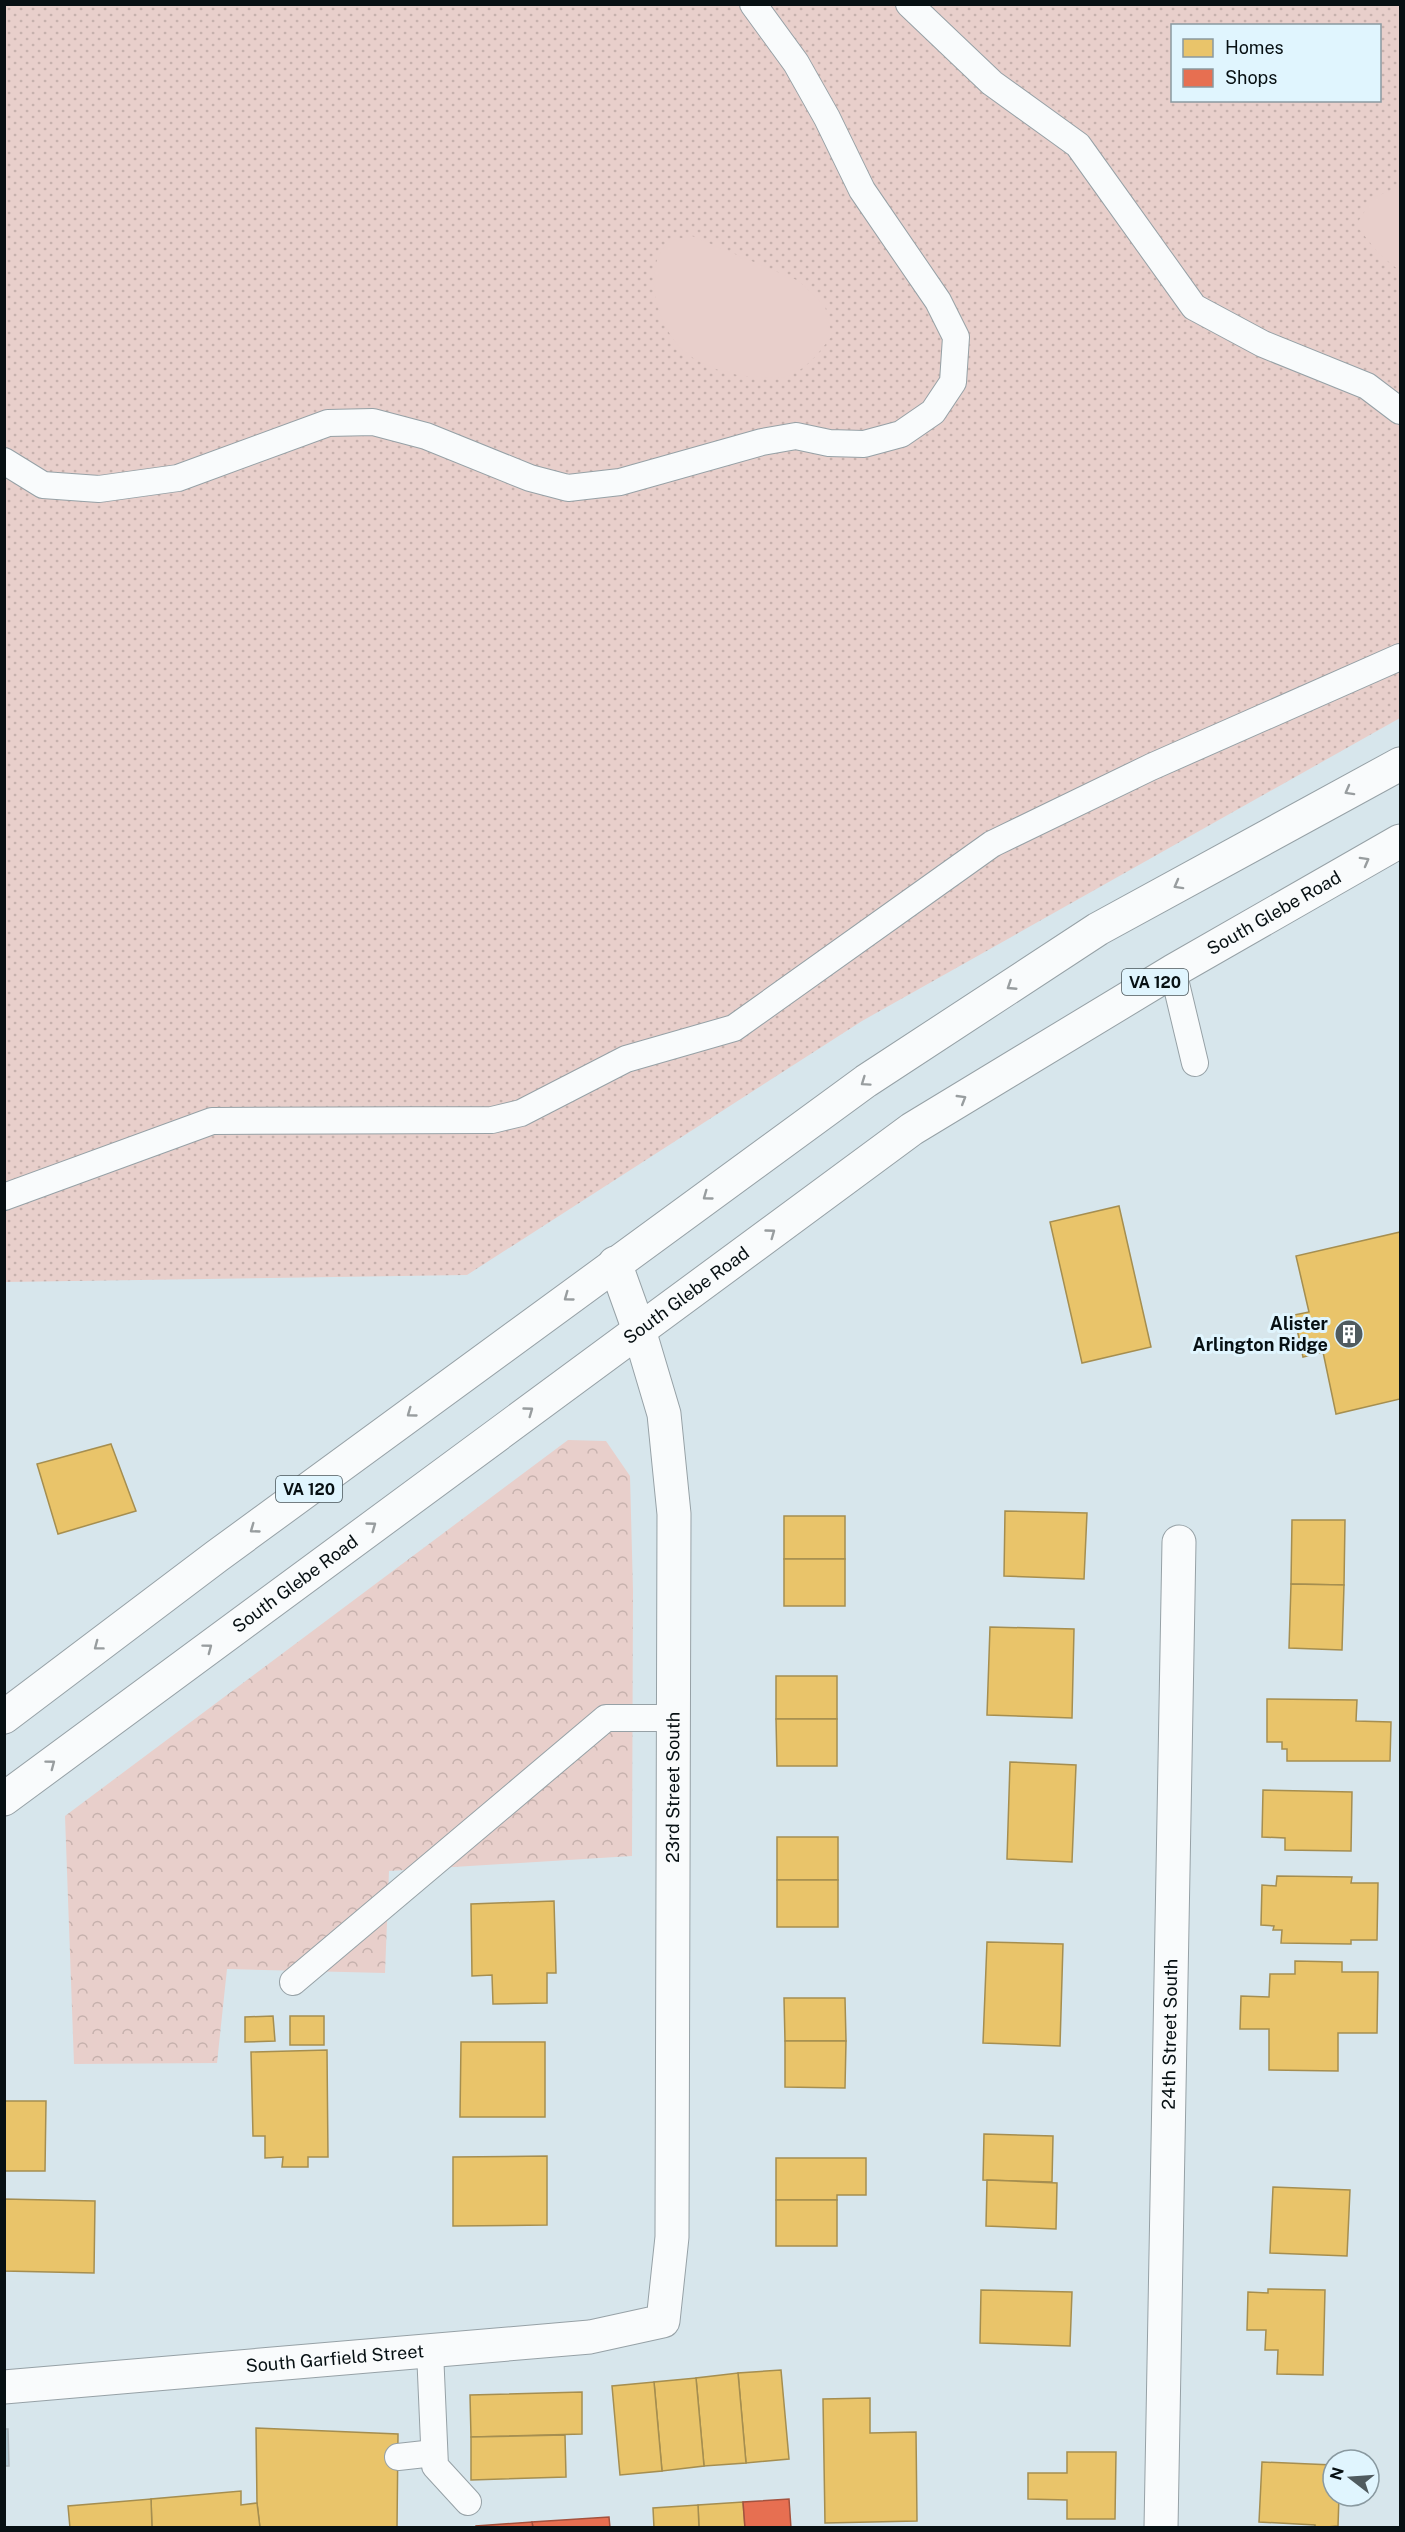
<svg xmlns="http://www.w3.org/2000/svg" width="1405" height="2532" font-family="'Public Sans',sans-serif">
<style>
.grass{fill:url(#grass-dots);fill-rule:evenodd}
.forest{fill:url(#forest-crowns)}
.park{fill:#e8cfcb}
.homes{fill:#e9c46a;stroke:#a58e50;stroke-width:1.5}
.shops{fill:#e76f51;stroke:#a4523e;stroke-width:1.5}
.building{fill:#b7d1db;stroke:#b0bbc0;stroke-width:1.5}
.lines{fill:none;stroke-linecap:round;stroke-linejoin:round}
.lane-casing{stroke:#96a1a6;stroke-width:28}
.street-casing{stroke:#96a1a6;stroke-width:35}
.primary-casing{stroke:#96a1a6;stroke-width:35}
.lane{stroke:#f9fbfc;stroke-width:26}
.street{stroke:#f9fbfc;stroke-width:33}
.primary{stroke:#f9fbfc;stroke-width:33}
.oneway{stroke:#989d9f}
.labels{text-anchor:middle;stroke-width:6;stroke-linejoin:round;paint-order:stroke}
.shield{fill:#e0f5fe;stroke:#48555a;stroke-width:1.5}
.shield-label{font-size:16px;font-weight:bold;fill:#071013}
.street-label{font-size:18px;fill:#071013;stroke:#e0f5fe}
.poi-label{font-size:18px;font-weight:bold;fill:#071013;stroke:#e0f5fe;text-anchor:end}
</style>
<defs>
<pattern id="grass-dots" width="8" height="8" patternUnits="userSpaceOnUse" patternTransform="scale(1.5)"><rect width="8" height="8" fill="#e8cfcb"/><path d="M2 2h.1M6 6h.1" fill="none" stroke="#c6b1ad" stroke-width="1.8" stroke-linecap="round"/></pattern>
<pattern id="forest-crowns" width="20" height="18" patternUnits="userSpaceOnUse" patternTransform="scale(1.5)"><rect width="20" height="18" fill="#e8cfcb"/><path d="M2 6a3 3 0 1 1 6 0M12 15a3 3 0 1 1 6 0" fill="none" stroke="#c6b1ad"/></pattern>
</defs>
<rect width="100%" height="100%" fill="#d7e6ec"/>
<path class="grass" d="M4,5H1400V718L862,1021L467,1275L5,1282ZM1172,26H1380V100H1172Z"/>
<polygon class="forest" points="568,1440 606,1441 630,1476 633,1591 632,1856 389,1871 385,1973 227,1969 217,2063 74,2064 65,1816"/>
<g class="park">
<polygon points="1400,186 1400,271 1379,254 1356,225 1373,198"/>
<path d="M692,236L799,281L825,306L832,336C819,352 806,371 785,377C777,379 765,377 757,377C732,376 705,368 685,352C659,331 638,266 670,242C675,238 686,238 692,236Z"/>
</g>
<g class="homes">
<polygon points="1119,1206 1151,1347 1082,1363 1050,1222"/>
<polygon points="1400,1232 1400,1399 1336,1414 1323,1352 1303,1357 1294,1315 1309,1312 1296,1256"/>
<polygon points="111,1444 136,1511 58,1534 37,1464"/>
<polygon points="1005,1511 1087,1513 1084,1579 1004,1576"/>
<rect x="784" y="1516" width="61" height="43"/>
<polygon points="1292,1520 1345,1520 1344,1585 1291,1584"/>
<rect x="784" y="1559" width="61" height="47"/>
<polygon points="1291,1584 1344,1585 1342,1650 1289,1648"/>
<polygon points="990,1627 1074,1629 1072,1718 987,1715"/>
<rect x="776" y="1676" width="61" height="43"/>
<polygon points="1267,1699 1357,1700 1356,1721 1391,1722 1390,1761 1287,1761 1287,1749 1282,1749 1282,1742 1267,1742"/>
<polygon points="776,1719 837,1719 837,1766 777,1766"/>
<polygon points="1010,1762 1076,1765 1072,1862 1007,1859"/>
<polygon points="1263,1790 1352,1792 1351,1851 1285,1850 1285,1838 1262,1837"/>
<rect x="777" y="1837" width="61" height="43"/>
<polygon points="1277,1876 1352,1877 1351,1883 1378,1883 1377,1940 1351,1940 1351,1944 1281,1943 1282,1930 1273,1930 1274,1926 1261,1925 1262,1885 1276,1886"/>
<rect x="777" y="1880" width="61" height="47"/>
<polygon points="554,1901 556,1973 547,1973 547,2003 493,2004 492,1975 472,1976 471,1904"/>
<polygon points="987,1942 1063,1944 1060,2046 983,2043"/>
<polygon points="1295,1961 1342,1962 1342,1972 1378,1972 1377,2033 1338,2033 1338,2071 1269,2070 1269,2029 1240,2029 1241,1996 1269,1997 1270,1974 1295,1974"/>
<polygon points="784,1998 845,1998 846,2041 785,2041"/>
<polygon points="273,2016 275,2041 245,2042 245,2017"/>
<rect x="290" y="2016" width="34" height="29"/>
<polygon points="785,2041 846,2041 845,2088 785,2087"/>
<polygon points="461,2042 545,2042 545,2117 460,2117"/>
<polygon points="327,2050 328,2157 308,2157 308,2167 282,2167 283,2157 265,2158 265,2136 253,2136 251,2052"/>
<polygon points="4,2101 46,2101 45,2171 4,2171"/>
<polygon points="984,2134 1053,2136 1052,2182 983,2180"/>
<polygon points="547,2156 547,2225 453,2226 453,2157"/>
<polygon points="776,2158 866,2158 866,2195 837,2195 837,2200 776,2200"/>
<polygon points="987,2180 1057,2183 1056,2229 986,2226"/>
<polygon points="1273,2187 1350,2190 1347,2256 1270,2253"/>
<polygon points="4,2199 95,2201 94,2273 4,2271"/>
<rect x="776" y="2200" width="61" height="46"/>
<polygon points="1268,2289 1325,2290 1323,2375 1277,2374 1278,2350 1265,2350 1266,2330 1247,2330 1248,2292 1268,2293"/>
<polygon points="981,2290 1072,2292 1070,2346 980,2343"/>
<polygon points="781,2370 789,2459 746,2463 738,2373"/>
<polygon points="738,2373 746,2463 704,2466 696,2378"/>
<polygon points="696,2378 704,2466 662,2471 654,2382"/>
<polygon points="654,2382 662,2471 620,2475 612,2386"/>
<polygon points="582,2392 582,2434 471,2437 470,2395"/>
<polygon points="870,2398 870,2433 916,2432 917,2521 825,2523 823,2399"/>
<polygon points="256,2428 398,2434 397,2528 260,2528 257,2503"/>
<polygon points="565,2435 566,2477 471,2480 471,2437"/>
<polygon points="1067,2452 1116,2452 1115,2519 1067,2519 1067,2500 1028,2499 1028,2473 1067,2473"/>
<polygon points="1262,2462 1333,2465 1333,2496 1339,2496 1338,2526 1315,2528 1315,2525 1259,2522"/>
<polygon points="241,2491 241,2505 257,2503 260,2528 152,2528 151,2499"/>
<polygon points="151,2499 152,2528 70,2528 68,2506"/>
<polygon points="743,2502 745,2528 699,2528 698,2505"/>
<polygon points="698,2505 699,2528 654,2528 653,2508"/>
</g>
<g class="shops">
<polygon points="789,2499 791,2528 745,2528 743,2502"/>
<polygon points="609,2517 610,2528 533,2528 532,2522"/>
<polygon points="532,2522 533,2528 476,2528 476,2526"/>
</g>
<polygon class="building" points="4,2429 8,2429 9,2466 4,2466"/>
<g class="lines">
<g class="lane-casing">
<g id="lane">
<polyline points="909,4 992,83 1078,145 1194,307 1263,344 1367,386 1400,411"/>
<polyline points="4,461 43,485 99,489 178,478 328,423 373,422 426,436 530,478 568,488 620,482 762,442 796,436 829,443 864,444 901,434 933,412 953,382 956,337 938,301 862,190 827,118 796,63 753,4"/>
<polyline points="1173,971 1195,1063"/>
<polyline points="4,1197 212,1121 492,1120 521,1113 626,1059 734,1028 992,844 1151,767 1400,657"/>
<polyline points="293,1982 606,1718 674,1718"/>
<polyline points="430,2351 435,2466 468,2502"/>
<polyline points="398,2457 434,2453"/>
</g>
</g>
<g class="street-casing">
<g id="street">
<path id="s1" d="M4,2387L590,2337L663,2321L672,2237L674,1514L664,1414L639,1330L615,1263"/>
<path id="s2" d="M1161,2528L1179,1542"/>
</g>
</g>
<g class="primary-casing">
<g id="primary">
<polyline points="4,1717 217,1556 866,1081 1098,929 1400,764"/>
<path id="s3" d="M4,1799L912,1129L1173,971L1400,841"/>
</g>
</g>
<use href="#lane" class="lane"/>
<use href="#street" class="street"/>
<use href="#primary" class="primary"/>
</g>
<defs><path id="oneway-chevron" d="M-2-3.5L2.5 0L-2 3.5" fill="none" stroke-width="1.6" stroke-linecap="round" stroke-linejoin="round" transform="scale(1.5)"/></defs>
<g class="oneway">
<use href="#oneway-chevron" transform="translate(1349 791) rotate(151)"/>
<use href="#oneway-chevron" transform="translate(1365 861) rotate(-29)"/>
<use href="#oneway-chevron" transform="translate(1178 885) rotate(151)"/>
<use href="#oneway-chevron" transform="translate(1011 986) rotate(147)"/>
<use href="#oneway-chevron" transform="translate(865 1082) rotate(145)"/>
<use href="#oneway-chevron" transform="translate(962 1099) rotate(-31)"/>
<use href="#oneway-chevron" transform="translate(707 1196) rotate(144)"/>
<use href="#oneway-chevron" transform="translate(771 1233) rotate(-36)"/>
<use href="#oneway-chevron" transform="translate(568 1297) rotate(144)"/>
<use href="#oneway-chevron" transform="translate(529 1411) rotate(-36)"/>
<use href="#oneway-chevron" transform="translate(411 1413) rotate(144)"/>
<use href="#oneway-chevron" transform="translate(372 1526) rotate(-36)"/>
<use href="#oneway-chevron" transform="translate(254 1529) rotate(144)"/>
<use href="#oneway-chevron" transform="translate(98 1646) rotate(143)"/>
<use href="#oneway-chevron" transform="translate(208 1648) rotate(-37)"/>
<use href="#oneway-chevron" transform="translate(51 1764) rotate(-37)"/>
</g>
<defs>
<g id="building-disc" transform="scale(1.5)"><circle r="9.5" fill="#505b5f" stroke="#e0f5fe"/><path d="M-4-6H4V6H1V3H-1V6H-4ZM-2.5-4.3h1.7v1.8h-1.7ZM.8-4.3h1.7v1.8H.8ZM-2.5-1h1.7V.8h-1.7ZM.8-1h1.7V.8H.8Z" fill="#fff"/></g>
</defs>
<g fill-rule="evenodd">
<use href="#building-disc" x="1349" y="1334"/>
</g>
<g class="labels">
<g class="shield">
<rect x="1122" y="969" width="66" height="26" rx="4.5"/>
<rect x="276" y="1476" width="66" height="26" rx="4.5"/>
</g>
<g class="shield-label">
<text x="1155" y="988">VA 120</text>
<text x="309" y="1495">VA 120</text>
</g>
<g class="street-label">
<text dy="6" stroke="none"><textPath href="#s3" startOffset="1550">South Glebe Road</textPath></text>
<text dy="6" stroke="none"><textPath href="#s3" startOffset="848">South Glebe Road</textPath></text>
<text dy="6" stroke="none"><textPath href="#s3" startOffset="362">South Glebe Road</textPath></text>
<text dy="6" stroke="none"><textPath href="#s1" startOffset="1197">23rd Street South</textPath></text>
<text dy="6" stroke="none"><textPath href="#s2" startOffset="494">24th Street South</textPath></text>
<text dy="6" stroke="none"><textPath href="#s1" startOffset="332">South Garfield Street</textPath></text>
</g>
<g class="poi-label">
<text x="1328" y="1330">Alister<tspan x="1328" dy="21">Arlington Ridge</tspan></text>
</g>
</g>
<rect width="1405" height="2532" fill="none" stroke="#071013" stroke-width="12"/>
<rect x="1171" y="24" width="210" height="78" fill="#e0f5fe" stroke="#8999a0" stroke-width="1.5"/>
<rect x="1183" y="39" width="30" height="18" fill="#e9c46a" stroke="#8999a0" stroke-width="1.5"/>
<text x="1225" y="54" font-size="18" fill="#071013">Homes</text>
<rect x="1183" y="69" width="30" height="18" fill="#e76f51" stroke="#8999a0" stroke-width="1.5"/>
<text x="1225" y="84" font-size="18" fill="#071013">Shops</text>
<g transform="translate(1351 2478) rotate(287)"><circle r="28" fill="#e0f5fe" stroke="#8999a0" stroke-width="1.5"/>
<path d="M0-4.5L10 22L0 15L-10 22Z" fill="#505b5f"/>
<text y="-9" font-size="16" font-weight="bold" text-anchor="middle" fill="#071013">N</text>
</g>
</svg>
